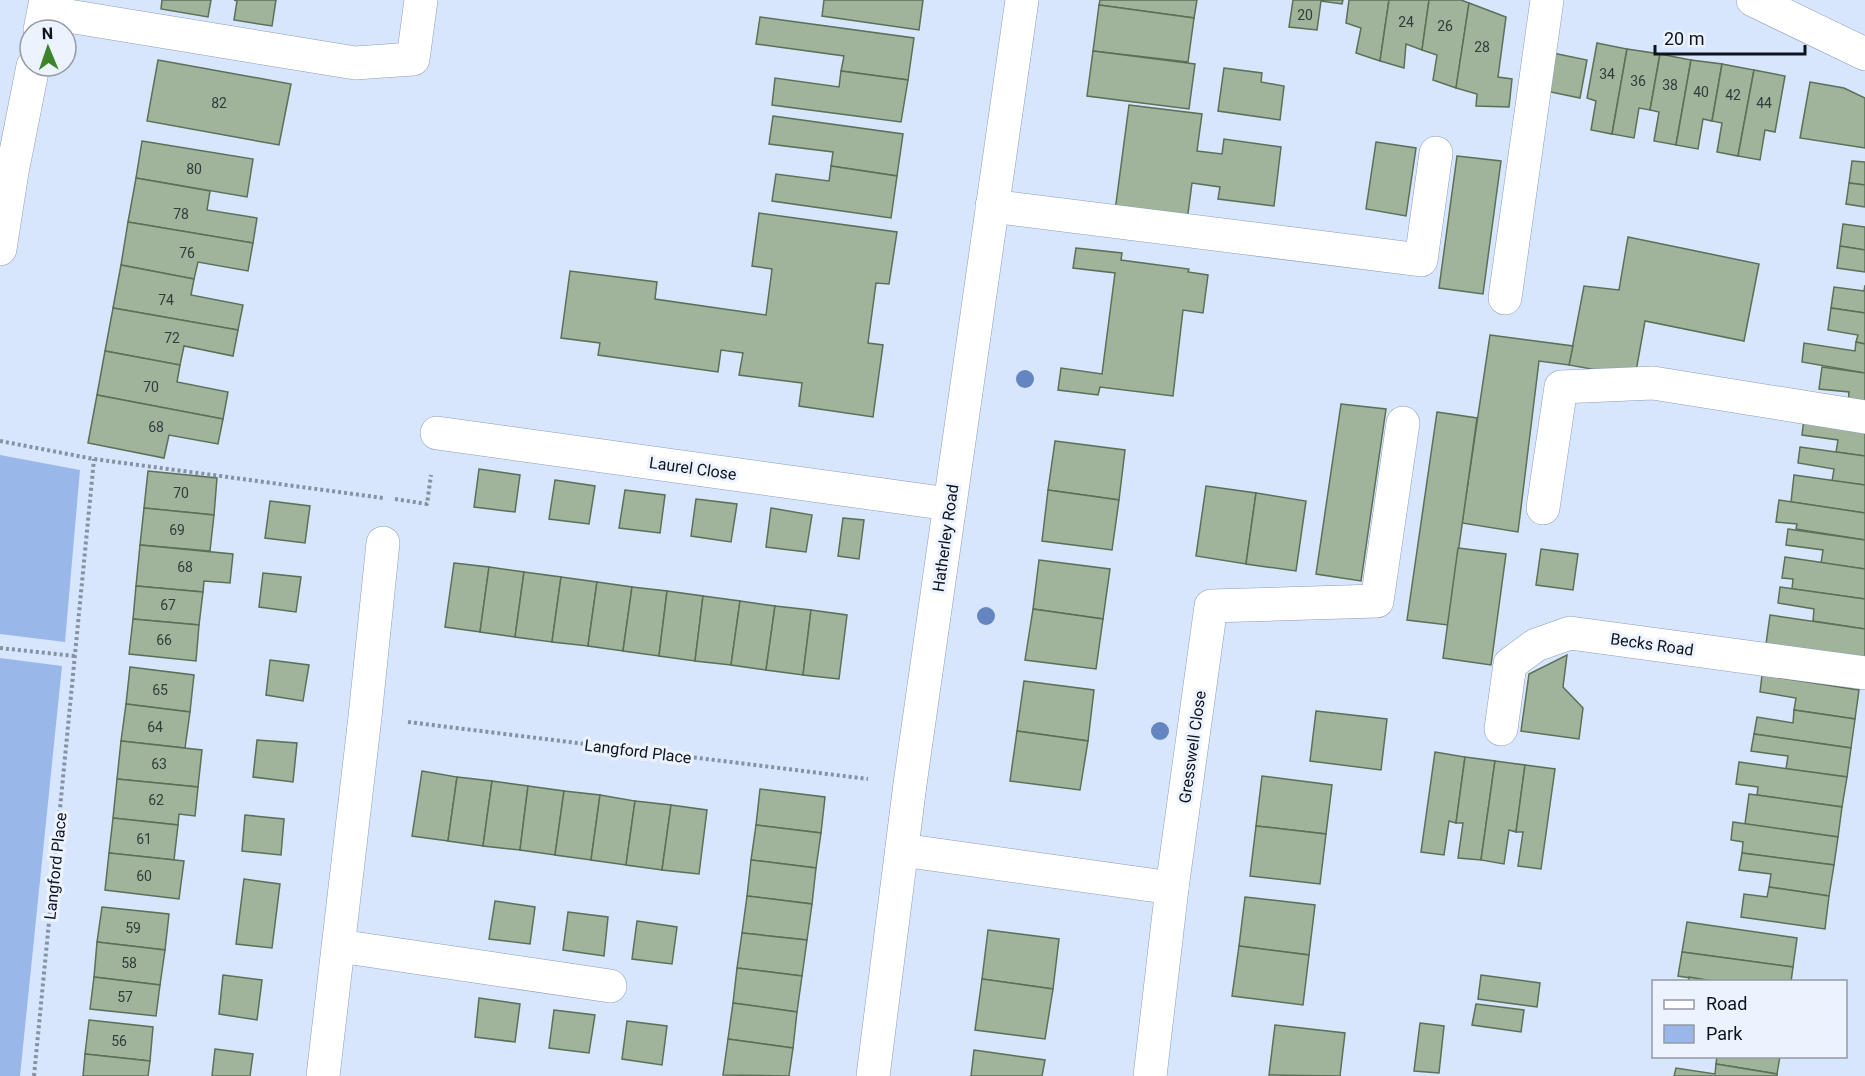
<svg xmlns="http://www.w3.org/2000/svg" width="1865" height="1076" font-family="Roboto,sans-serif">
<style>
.green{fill:#9ab7ea}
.building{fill:#9fb49a;stroke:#5c6f57;stroke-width:1.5}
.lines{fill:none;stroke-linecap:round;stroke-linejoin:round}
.minor-casing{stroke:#8c9cb7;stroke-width:34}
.major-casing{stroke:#8c9cb7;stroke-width:34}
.path{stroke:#8691a2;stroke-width:4;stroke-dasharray:3 3;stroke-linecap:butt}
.minor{stroke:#fff;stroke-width:33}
.major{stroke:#fff;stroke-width:33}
.tree{fill:#6486c0}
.labels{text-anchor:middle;stroke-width:6;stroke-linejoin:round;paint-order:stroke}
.number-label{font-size:14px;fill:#323c3d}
.street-label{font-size:16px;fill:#0e141e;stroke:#ecf3ff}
</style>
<rect width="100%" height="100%" fill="#d8e6fd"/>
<g class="green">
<polygon points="0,455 80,470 65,642 0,634"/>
<polygon points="0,658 62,666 20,1076 0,1076"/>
</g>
<g class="building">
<polygon points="162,0 211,0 208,17 161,9"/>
<polygon points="234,0 276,0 272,26 234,20 237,1"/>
<polygon points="824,0 923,0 919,30 822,16"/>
<polygon points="1100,0 1197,0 1194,18 1099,5"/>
<polygon points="1293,0 1343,0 1342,4 1321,1 1317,30 1289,27"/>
<polygon points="1349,0 1389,0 1380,61 1356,53 1361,28 1346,23"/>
<polygon points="1389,0 1429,0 1422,50 1406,44 1404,68 1380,61"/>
<polygon points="1429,0 1461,0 1469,3 1456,88 1433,80 1437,55 1422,50"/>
<polygon points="1469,3 1506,17 1498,77 1512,79 1509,107 1476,106 1477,94 1456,88"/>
<polygon points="1099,5 1194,18 1188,62 1093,51"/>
<polygon points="760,17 914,38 908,80 841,71 844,56 756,44"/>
<polygon points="1597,43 1627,49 1612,134 1591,130 1596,101 1587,98"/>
<polygon points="1627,49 1660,54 1650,110 1639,108 1634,138 1612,134"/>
<polygon points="1093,51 1195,64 1189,109 1087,96"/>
<polygon points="1548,52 1587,60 1580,98 1541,90"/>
<polygon points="1660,54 1691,60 1676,145 1654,141 1659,112 1650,110"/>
<polygon points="158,60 291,84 279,145 147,121"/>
<polygon points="1691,60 1722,64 1712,121 1703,119 1698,149 1676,145"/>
<polygon points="1722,64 1754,70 1738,156 1717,152 1722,123 1712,121"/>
<polygon points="1224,68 1262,73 1261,82 1284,86 1280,120 1218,111"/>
<polygon points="1754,70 1785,76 1775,132 1765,130 1760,160 1738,156"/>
<polygon points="841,71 908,80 901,122 772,105 775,78 839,87"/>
<polygon points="1810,82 1844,88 1865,98 1865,148 1800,138"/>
<polygon points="1129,105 1202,114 1197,151 1222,154 1224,139 1281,147 1274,206 1218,199 1220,187 1192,183 1187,221 1115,211"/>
<polygon points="773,116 903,134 897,176 831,166 833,152 769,144"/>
<polygon points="142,141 253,159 247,197 136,178"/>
<polygon points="1376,142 1416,148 1406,216 1366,209"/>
<polygon points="1457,156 1501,161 1483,294 1439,288"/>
<polygon points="1852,161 1865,162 1865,185 1849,183"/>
<polygon points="831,166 897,176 891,218 772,201 776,174 829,181"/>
<polygon points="136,178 210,191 207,210 257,218 253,243 128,222"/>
<polygon points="1849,183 1865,185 1865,207 1846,204"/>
<polygon points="759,213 897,232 889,284 876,283 868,343 883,345 873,417 799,406 802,383 739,375 743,353 721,350 718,372 598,355 600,343 561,338 570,271 657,282 655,299 766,315 772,269 752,266"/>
<polygon points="128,222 253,243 248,271 198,262 194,279 121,265"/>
<polygon points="1843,224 1865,227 1865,250 1840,246"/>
<polygon points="1628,237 1759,264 1744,341 1645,321 1635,377 1569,365 1584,286 1619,290"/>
<polygon points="1840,246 1865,250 1865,272 1837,268"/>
<polygon points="1076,248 1122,253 1121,260 1189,269 1188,272 1208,275 1203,313 1183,310 1173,396 1100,387 1098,395 1058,390 1061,368 1102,374 1115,273 1073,268"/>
<polygon points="121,265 194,279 191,295 243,305 238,330 113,308"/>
<polygon points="1865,285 1865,313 1831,308 1834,287 1864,291"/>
<polygon points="113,308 238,330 233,356 184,346 180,365 105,351"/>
<polygon points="1831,308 1865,313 1865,344 1856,342 1858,335 1828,330"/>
<polygon points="1490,335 1573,346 1569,365 1539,361 1518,532 1462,523"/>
<polygon points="1856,342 1865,344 1865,373 1802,362 1804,343 1855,351"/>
<polygon points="105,351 180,365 177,382 228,392 223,419 97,395"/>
<polygon points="1822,367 1865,373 1865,405 1848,403 1849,392 1819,389"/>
<polygon points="97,395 223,419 218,444 169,435 164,458 88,443"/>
<polygon points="1341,404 1386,409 1361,581 1316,574"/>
<polygon points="1437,412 1477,418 1448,625 1407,620"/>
<polygon points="1804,418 1865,427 1865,456 1836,452 1838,440 1802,435"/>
<polygon points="1055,441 1125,450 1119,500 1048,490"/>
<polygon points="1800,447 1865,456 1865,485 1832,481 1834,469 1798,463"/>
<polygon points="479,469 520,475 515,512 474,507"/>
<polygon points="148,471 217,478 214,515 144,508"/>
<polygon points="1794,475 1865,485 1865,513 1791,502"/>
<polygon points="555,480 595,486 589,524 549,519"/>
<polygon points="1206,486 1256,493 1246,564 1196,556"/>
<polygon points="625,490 665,495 660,533 619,528"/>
<polygon points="1048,490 1119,500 1112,550 1042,541"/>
<polygon points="1256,493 1306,501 1296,571 1246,564"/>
<polygon points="696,499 737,504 731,542 691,536"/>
<polygon points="1779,500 1865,513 1865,540 1796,529 1797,524 1776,522"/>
<polygon points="270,501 310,506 305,543 265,538"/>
<polygon points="144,508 214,515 210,551 140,545"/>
<polygon points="771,508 812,515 806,552 766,547"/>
<polygon points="843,518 864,520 859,559 838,556"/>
<polygon points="1788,529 1865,540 1865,569 1821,563 1823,550 1786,545"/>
<polygon points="140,545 233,554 230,583 204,581 203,592 136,586"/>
<polygon points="1458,548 1506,554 1491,665 1443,658"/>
<polygon points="1541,549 1578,554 1573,590 1536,585"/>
<polygon points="1785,557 1865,569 1865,599 1792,589 1793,579 1782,578"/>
<polygon points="1039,560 1110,569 1103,619 1033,609"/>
<polygon points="454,563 489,567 480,632 445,627"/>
<polygon points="489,567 524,572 515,637 480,632"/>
<polygon points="524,572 561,577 552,642 515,637"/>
<polygon points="263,573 301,577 296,612 259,607"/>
<polygon points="561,577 597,582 588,646 552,642"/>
<polygon points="597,582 632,587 623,651 588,646"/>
<polygon points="136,586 203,592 199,625 133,619"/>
<polygon points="632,587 667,591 659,656 623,651"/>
<polygon points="1780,587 1865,599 1865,629 1813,621 1814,609 1778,603"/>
<polygon points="667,591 703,596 695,661 659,656"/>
<polygon points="703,596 740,601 731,665 695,661"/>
<polygon points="740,601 775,606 766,670 731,665"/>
<polygon points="775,606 811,610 803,675 766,670"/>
<polygon points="1033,609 1103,619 1096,669 1025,660"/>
<polygon points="811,610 847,615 839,679 803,675"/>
<polygon points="1770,615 1865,629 1865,659 1766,644"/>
<polygon points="133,619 199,625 196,661 129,654"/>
<polygon points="1567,655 1563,687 1583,708 1579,739 1521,731 1529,674"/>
<polygon points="270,660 309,665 303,701 266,695"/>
<polygon points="130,667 194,675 190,712 126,704"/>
<polygon points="1762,675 1859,690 1855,719 1794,710 1796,698 1760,692"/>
<polygon points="1024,681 1094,690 1088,741 1017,731"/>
<polygon points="126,704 190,712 185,748 121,741"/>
<polygon points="1794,710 1855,719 1851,748 1754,734 1757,717 1793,723"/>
<polygon points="1316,711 1387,719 1381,770 1310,761"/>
<polygon points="1017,731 1088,741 1080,790 1010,781"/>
<polygon points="1754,734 1851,748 1847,777 1786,769 1788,756 1751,751"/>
<polygon points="257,740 297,743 293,782 253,777"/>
<polygon points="121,741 202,750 198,787 117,779"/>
<polygon points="1435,752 1465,757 1456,823 1449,821 1444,855 1421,852"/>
<polygon points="1465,757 1495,761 1481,860 1458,858 1463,823 1456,823"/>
<polygon points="1495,761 1525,765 1516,832 1509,830 1504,864 1481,860"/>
<polygon points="1739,762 1847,777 1842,807 1757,795 1758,787 1736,784"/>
<polygon points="1525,765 1555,769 1541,869 1518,866 1523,832 1516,832"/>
<polygon points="422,771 457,777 448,841 412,836"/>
<polygon points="1262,776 1332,785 1326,834 1256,826"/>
<polygon points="457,777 492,781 483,846 448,841"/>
<polygon points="117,779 198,787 195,816 179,814 178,825 113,818"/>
<polygon points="492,781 528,786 520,850 483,846"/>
<polygon points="528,786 564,791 555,855 520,850"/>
<polygon points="760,789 825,797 821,833 756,825"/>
<polygon points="564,791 600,795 591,860 555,855"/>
<polygon points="1749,794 1842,807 1838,837 1745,824"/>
<polygon points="600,795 635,801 626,865 591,860"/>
<polygon points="635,801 671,805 662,870 626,865"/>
<polygon points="671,805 707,810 699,874 662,870"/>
<polygon points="245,815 284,819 281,855 242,851"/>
<polygon points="113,818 178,825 174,860 109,853"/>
<polygon points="1733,822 1838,837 1834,865 1742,853 1743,842 1731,840"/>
<polygon points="756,825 821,833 816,868 751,860"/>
<polygon points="1256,826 1326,834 1320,884 1250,876"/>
<polygon points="109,853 184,861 179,899 105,890"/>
<polygon points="1742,853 1834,865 1829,896 1769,887 1771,874 1739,870"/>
<polygon points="751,860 816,868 812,904 747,896"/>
<polygon points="244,879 280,884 272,948 236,944"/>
<polygon points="1769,887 1829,896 1825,929 1741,917 1744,894 1767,897"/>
<polygon points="747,896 812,904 807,940 742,933"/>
<polygon points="1245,897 1315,905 1309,955 1239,946"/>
<polygon points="495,901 535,907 530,944 489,939"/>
<polygon points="102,907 169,914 165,950 97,942"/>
<polygon points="568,912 608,917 604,956 563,950"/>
<polygon points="637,921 677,927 672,964 632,959"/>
<polygon points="1687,922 1797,938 1793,967 1682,952"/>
<polygon points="988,930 1059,939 1053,989 982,979"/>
<polygon points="742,933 807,940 802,976 737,968"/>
<polygon points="97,942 165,950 160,985 94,977"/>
<polygon points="1239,946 1309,955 1303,1005 1232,996"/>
<polygon points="1682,952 1793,967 1791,982 1718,982 1678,976"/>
<polygon points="737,968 802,976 797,1012 733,1003"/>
<polygon points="223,975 262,980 257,1020 219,1014"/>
<polygon points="1481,975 1540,983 1537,1007 1478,999"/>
<polygon points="94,977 160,985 156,1016 90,1009"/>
<polygon points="1689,977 1718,982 1688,982"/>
<polygon points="982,979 1053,989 1045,1039 975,1030"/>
<polygon points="479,998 520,1004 515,1042 475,1037"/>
<polygon points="733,1003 797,1012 793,1048 728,1039"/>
<polygon points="1476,1004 1524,1010 1521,1032 1472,1025"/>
<polygon points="554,1010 595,1015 589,1053 549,1048"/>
<polygon points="89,1020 153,1027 150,1061 85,1054"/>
<polygon points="627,1021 667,1026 662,1065 622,1059"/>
<polygon points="1420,1023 1444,1026 1439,1073 1414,1071"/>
<polygon points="1275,1025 1345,1033 1340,1076 1269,1075"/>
<polygon points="728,1039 793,1048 789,1076 723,1075"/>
<polygon points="215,1049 253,1054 250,1076 212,1076"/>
<polygon points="974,1050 1045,1060 1042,1076 971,1076"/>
<polygon points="85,1054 150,1061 148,1076 83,1076"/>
<polygon points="1717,1056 1780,1056 1777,1074 1716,1064"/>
<polygon points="1716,1064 1777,1074 1777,1076 1674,1076 1676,1068 1715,1074"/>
</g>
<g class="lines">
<g class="minor-casing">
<g id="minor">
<polyline points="1753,0 1865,54"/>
<polyline points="44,12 355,63 413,59 421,0"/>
<polyline points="992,206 1421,260 1436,153"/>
<polyline points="1505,298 1547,0"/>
<polyline points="437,433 949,504"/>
<polyline points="1543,508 1561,387 1653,383 1865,417"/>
<polyline points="1501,729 1510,664 1536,645 1570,633 1865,673"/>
<polyline points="902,850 1172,888"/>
<polyline points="339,946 610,986"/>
<polyline points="323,1076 365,717 383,543"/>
<polyline points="873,1076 910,784 1022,0"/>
<polyline points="1150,1076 1172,888 1211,606 1377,601 1403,423"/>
</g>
</g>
<g class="major-casing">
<g id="major">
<polyline points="40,30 46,0"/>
<polyline points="0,249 12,172 33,66"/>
</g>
</g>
<g class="path">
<polyline points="0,441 94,459 383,498"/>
<polyline points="395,499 427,504 431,475"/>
<polyline points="0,648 75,656"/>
<polyline points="408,722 868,779"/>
<polyline points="34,1076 94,459"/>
</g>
<use href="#minor" class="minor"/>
<use href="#major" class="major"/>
</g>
<g class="tree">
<circle cx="1025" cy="379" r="9"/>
<circle cx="986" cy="616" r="9"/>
<circle cx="1160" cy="731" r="9"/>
</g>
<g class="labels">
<g class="number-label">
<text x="1305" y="20">20</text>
<text x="1406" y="27">24</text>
<text x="1445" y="31">26</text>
<text x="1482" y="52">28</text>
<text x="1607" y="79">34</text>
<text x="1638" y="86">36</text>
<text x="1670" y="90">38</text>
<text x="1701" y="97">40</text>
<text x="1733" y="100">42</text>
<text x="219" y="108">82</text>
<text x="1764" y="108">44</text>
<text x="194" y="174">80</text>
<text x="181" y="219">78</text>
<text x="187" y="258">76</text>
<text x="166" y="305">74</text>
<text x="172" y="343">72</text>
<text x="151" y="392">70</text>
<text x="156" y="432">68</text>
<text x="181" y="498">70</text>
<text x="177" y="535">69</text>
<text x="185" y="572">68</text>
<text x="168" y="610">67</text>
<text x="164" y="645">66</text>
<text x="160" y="695">65</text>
<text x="155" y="732">64</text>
<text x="159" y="769">63</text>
<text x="156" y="805">62</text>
<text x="144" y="844">61</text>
<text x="144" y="881">60</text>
<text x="133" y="933">59</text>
<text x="129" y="968">58</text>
<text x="125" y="1002">57</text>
<text x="119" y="1046">56</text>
</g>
<g class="street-label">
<text transform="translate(693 468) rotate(8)" y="6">Laurel Close</text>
<text transform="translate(945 538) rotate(-82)" y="6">Hatherley Road</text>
<text transform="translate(1652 644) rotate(8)" y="6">Becks Road</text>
<text transform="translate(1192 747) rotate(-82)" y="6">Gresswell Close</text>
<text transform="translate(638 751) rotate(7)" y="6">Langford Place</text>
<text transform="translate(55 866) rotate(-84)" y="6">Langford Place</text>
</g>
</g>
<rect x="1652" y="980" width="195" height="78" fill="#ecf3ff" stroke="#939aa5" stroke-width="1.5"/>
<rect x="1664" y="1000" width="30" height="9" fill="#ffffff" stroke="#939aa5" stroke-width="1.5"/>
<text x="1706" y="1010" font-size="18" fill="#0e141e">Road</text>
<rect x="1664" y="1025" width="30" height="18" fill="#9ab7ea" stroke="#939aa5" stroke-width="1.5"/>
<text x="1706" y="1040" font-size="18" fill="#0e141e">Park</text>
<g transform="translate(48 48) rotate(358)"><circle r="28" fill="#ecf3ff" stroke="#939aa5" stroke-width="1.5"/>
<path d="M0-4.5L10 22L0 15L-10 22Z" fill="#3c842a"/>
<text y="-9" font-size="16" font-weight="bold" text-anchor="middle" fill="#0e141e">N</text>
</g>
<path d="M1655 45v9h150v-9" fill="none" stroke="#0e141e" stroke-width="3"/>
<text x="1664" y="45" font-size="18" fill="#0e141e" stroke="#ecf3ff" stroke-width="4.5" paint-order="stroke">20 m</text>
</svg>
